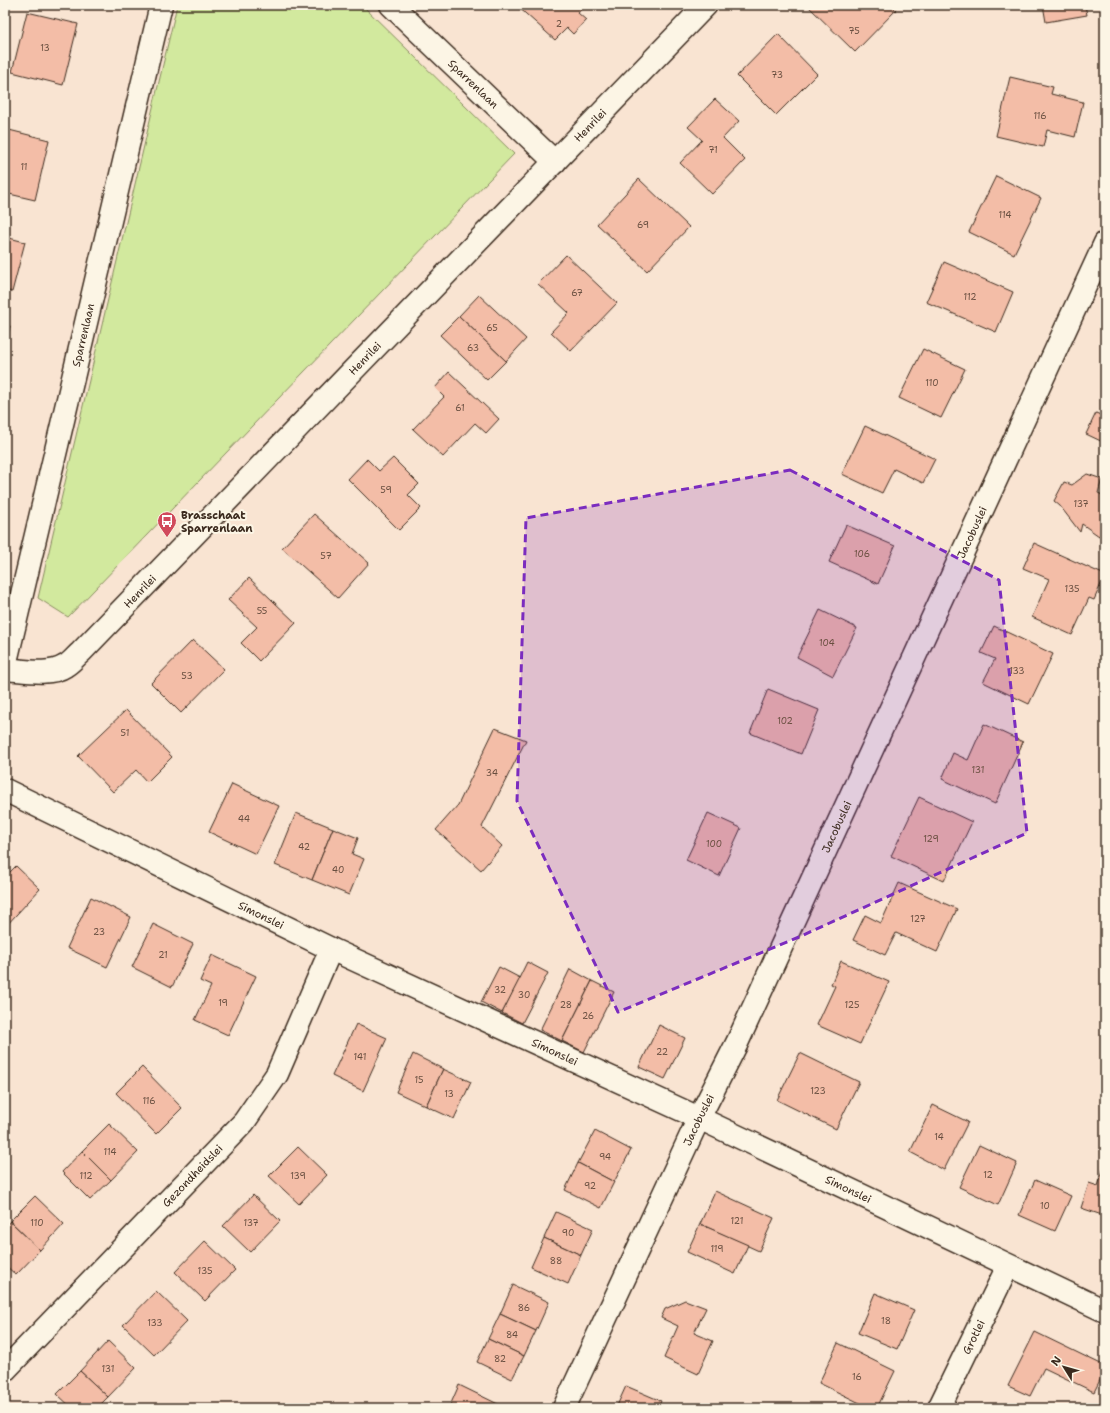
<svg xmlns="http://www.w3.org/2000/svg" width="1110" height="1413" font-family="'Shantell Sans',sans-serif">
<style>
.green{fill:#d2e99e;stroke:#868a5e}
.building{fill:#f3bda7;stroke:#3b2a1e}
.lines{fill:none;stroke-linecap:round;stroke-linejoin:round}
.street-casing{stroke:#3b2a1e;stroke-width:25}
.street{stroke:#fcf5e5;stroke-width:22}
.marked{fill:#7b2cbf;fill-opacity:0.2;stroke:#7b2cbf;stroke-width:3;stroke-dasharray:8 5;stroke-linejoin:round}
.labels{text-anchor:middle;stroke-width:4;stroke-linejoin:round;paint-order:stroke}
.number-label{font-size:9px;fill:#694f40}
.street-label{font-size:11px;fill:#3b2a1e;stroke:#fcf5e5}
.poi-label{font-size:11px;font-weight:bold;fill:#3b2a1e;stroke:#fcf5e5;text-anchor:start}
</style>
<rect width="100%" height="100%" fill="#f9e4d2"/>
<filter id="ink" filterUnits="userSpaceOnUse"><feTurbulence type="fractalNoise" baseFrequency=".025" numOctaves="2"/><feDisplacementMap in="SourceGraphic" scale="8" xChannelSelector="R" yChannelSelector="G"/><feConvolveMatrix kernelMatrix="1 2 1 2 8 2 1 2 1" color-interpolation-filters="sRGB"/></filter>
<g filter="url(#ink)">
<polygon class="green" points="177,5 362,5 514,154 68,617 38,598"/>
<g class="building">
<polygon points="516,5 585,5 578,13 586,20 573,34 567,28 555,40"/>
<polygon points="807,5 891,5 896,10 855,52"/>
<polygon points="1043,5 1085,5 1087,15 1046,22"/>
<polygon points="27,12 78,24 63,85 12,72"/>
<polygon points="778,34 817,74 776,115 737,76"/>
<polygon points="1010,77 1053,87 1051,94 1083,102 1075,137 1047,130 1043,147 996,136"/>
<polygon points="715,99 739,121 723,138 745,160 712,194 680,163 702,140 688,127"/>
<polygon points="5,129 49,140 35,200 5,193"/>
<polygon points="996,176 1041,198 1014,254 969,232"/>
<polygon points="639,179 689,227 647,271 597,224"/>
<polygon points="5,237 25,242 12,292 5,290"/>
<polygon points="566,255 617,303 571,351 551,332 569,313 538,284"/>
<polygon points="944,262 1013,292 996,332 926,302"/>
<polygon points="479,295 526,339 506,361 459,316"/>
<polygon points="459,316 506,361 487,380 440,335"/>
<polygon points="5,325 10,326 5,347"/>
<polygon points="923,349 965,369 941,418 899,398"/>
<polygon points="449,372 499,419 486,433 475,423 443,457 413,429 444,397 435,388"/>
<polygon points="1096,413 1105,417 1105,443 1086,434"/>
<polygon points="865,426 935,459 923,483 894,469 882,493 842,474"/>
<polygon points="393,458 419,484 408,495 421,508 399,530 348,479 367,459 379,471"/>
<polygon points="1087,474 1102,479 1098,493 1105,496 1105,531 1099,536 1082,524 1080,532 1060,506 1054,501 1064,482 1072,485"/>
<polygon points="314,514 369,563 338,598 282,548"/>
<polygon points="846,525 895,546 878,584 829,562"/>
<polygon points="1034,543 1105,575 1094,600 1089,598 1072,635 1032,617 1049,579 1023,568"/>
<polygon points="249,578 296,623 259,661 241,643 257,627 228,600"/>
<polygon points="820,610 857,628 833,676 797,657"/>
<polygon points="994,626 1053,654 1029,704 983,682 995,659 981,653"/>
<polygon points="193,640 224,669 181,713 151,683"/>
<polygon points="768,689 819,710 801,754 750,733"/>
<polygon points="126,710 172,757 147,782 136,770 113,792 78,756"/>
<polygon points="984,724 1023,742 995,804 942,779 953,753 968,760"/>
<polygon points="495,728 526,740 482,827 502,846 481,870 436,830 458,805"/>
<polygon points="232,784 279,806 256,854 209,832"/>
<polygon points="919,797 972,822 944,881 891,856"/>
<polygon points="296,813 333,828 312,880 275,865"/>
<polygon points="708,813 741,828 719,876 686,860"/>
<polygon points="333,828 358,838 352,854 364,859 349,895 312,880"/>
<polygon points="16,866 40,889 5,927 5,877"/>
<polygon points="899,883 957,909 937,952 896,933 885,955 853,940 865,915 881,923"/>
<polygon points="91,897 131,917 107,967 67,948"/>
<polygon points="153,924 193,944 172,987 132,967"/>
<polygon points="212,955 256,976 228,1035 195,1020 211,986 200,981"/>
<polygon points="841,961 889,982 860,1044 817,1025 835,986 831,984"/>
<polygon points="527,962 548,973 522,1023 502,1013"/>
<polygon points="499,967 520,978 502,1013 481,1002"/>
<polygon points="570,969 592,981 562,1041 540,1030"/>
<polygon points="592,981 614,992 584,1052 562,1041"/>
<polygon points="356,1024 387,1038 363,1091 332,1076"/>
<polygon points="659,1025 685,1038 665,1079 639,1067"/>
<polygon points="800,1053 859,1082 836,1129 777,1100"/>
<polygon points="413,1054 443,1069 426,1106 396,1092"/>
<polygon points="142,1067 182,1108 156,1134 116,1093"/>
<polygon points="443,1069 471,1082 454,1119 426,1106"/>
<polygon points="933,1105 968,1122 944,1170 910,1152"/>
<polygon points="109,1124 138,1152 111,1180 82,1151"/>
<polygon points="595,1131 631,1150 614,1182 578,1163"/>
<polygon points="979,1145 1017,1163 998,1205 959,1187"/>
<polygon points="298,1147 327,1175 299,1204 269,1176"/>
<polygon points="82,1151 111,1180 90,1200 62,1172"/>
<polygon points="578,1163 614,1182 601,1208 565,1190"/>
<polygon points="1105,1164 1105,1216 1081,1208 1089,1183 1098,1186"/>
<polygon points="1035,1180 1071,1196 1055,1231 1019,1215"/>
<polygon points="715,1191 774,1218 759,1251 700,1224"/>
<polygon points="253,1195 280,1221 250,1252 223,1226"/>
<polygon points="35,1196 64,1224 40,1250 10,1221"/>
<polygon points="556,1212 593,1229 581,1255 544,1238"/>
<polygon points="10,1221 40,1250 16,1275 5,1265 5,1227"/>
<polygon points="700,1224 748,1245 735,1274 687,1252"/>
<polygon points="544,1238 581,1255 568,1284 531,1267"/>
<polygon points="205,1241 235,1270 205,1301 175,1272"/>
<polygon points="513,1285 549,1302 536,1331 500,1314"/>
<polygon points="156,1291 187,1321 154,1355 123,1325"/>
<polygon points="875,1293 914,1310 897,1349 858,1333"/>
<polygon points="685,1300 706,1308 694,1333 713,1341 698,1374 664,1358 678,1326 661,1318 665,1309"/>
<polygon points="500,1314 536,1331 524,1356 488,1339"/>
<polygon points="1035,1332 1105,1366 1105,1370 1094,1392 1044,1368 1030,1396 1008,1386"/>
<polygon points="488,1339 524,1356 512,1379 477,1362"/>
<polygon points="108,1341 136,1368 108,1397 80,1371"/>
<polygon points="838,1343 895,1371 877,1408 870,1408 819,1383"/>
<polygon points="80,1371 108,1397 97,1408 72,1408 57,1394"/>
<polygon points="459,1385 506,1408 449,1408"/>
<polygon points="626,1386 661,1401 658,1408 616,1408"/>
</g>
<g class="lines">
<g class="street-casing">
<g id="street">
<path id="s1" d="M391,5L555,162"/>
<path id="s2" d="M5,666L161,5"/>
<path id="s3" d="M5,669C22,670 50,676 65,666C71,663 76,656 81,652L706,5"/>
<path id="s4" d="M5,790L331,949L699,1118L1105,1311"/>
<path id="s5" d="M5,1370L244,1122L277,1074L331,949"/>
<path id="s6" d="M564,1408L699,1118L737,1043L1105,243"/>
<path id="s7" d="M939,1408L1008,1266"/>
</g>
</g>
<use href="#street" class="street"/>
</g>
</g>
<path class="marked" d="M790,470L999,580L1027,833L799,937L618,1012L517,801L526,518Z"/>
<defs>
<g id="bus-pin" transform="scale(1)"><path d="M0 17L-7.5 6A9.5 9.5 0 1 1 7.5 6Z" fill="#d1495b" stroke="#fcf5e5"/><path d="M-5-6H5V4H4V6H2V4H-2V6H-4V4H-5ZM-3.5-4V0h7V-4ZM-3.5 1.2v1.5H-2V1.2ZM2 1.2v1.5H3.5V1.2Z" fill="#fff"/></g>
</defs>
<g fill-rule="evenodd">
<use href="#bus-pin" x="167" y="521"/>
</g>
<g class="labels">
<g class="number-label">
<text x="559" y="27">2</text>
<text x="854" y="34">75</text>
<text x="45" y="51">13</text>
<text x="777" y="78">73</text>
<text x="1040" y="119">116</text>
<text x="713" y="153">71</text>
<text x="24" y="170">11</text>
<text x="1005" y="218">114</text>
<text x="643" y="228">69</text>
<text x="577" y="296">67</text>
<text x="970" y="300">112</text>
<text x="492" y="331">65</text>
<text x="473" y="351">63</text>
<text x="932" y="386">110</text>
<text x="460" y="411">61</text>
<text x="386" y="493">59</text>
<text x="1081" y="507">137</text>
<text x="862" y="557">106</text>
<text x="326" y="559">57</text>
<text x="1072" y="592">135</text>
<text x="262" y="614">55</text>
<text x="827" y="646">104</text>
<text x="1017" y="674">133</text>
<text x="187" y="679">53</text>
<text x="785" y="724">102</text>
<text x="125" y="736">51</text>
<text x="978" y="773">131</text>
<text x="492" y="776">34</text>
<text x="244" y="822">44</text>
<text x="931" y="842">129</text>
<text x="714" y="847">100</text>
<text x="304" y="850">42</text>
<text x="338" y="873">40</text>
<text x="918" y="922">127</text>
<text x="99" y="935">23</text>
<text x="163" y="958">21</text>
<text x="500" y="993">32</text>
<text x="524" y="998">30</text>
<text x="223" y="1006">19</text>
<text x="566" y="1008">28</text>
<text x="852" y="1008">125</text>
<text x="588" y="1019">26</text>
<text x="662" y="1055">22</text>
<text x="360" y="1060">141</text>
<text x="419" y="1083">15</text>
<text x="818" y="1094">123</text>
<text x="449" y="1097">13</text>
<text x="149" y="1104">116</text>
<text x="939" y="1140">14</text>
<text x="110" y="1155">114</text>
<text x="605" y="1160">94</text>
<text x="988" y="1178">12</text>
<text x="86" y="1179">112</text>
<text x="298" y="1179">139</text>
<text x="590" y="1189">92</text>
<text x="1045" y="1209">10</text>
<text x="737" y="1224">121</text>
<text x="37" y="1226">110</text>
<text x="251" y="1226">137</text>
<text x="568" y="1236">90</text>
<text x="717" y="1252">119</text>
<text x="556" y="1264">88</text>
<text x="205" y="1274">135</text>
<text x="524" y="1311">86</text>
<text x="886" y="1324">18</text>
<text x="155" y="1326">133</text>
<text x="512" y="1338">84</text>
<text x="500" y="1362">82</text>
<text x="108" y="1372">131</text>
<text x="857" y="1380">16</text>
</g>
<g class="street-label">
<text dy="4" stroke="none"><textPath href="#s1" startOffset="114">Sparrenlaan</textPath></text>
<text dy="4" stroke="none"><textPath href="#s3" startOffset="815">Henrilei</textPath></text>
<text dy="4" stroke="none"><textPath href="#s2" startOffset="340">Sparrenlaan</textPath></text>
<text dy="4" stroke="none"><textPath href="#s3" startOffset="491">Henrilei</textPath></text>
<text dy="4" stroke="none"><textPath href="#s6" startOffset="966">Jacobuslei</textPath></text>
<text dy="4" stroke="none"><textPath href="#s3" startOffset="167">Henrilei</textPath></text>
<text dy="4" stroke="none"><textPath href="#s6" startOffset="642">Jacobuslei</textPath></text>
<text dy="4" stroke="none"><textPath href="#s4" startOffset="285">Simonslei</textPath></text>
<text dy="4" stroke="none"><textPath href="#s4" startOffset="609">Simonslei</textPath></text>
<text dy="4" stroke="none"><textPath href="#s6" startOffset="318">Jacobuslei</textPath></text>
<text dy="4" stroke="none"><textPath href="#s5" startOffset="270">Gezondheidslei</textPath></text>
<text dy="4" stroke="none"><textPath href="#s4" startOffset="933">Simonslei</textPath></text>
<text dy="4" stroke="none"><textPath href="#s7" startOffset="79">Grotlei</textPath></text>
</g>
<g class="poi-label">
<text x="181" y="519">Brasschaat<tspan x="181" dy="13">Sparrenlaan</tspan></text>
</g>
</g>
<rect width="1110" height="1413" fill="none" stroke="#fcf5e5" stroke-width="20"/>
<rect x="10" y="10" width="1090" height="1393" fill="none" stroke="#3b2a1e" stroke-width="1.5" filter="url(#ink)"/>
<g transform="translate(1064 1367) rotate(307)" stroke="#fcf5e5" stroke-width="3" paint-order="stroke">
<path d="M0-3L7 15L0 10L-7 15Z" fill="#3b2a1e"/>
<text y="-6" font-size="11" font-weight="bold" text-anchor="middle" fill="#3b2a1e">N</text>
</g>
</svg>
